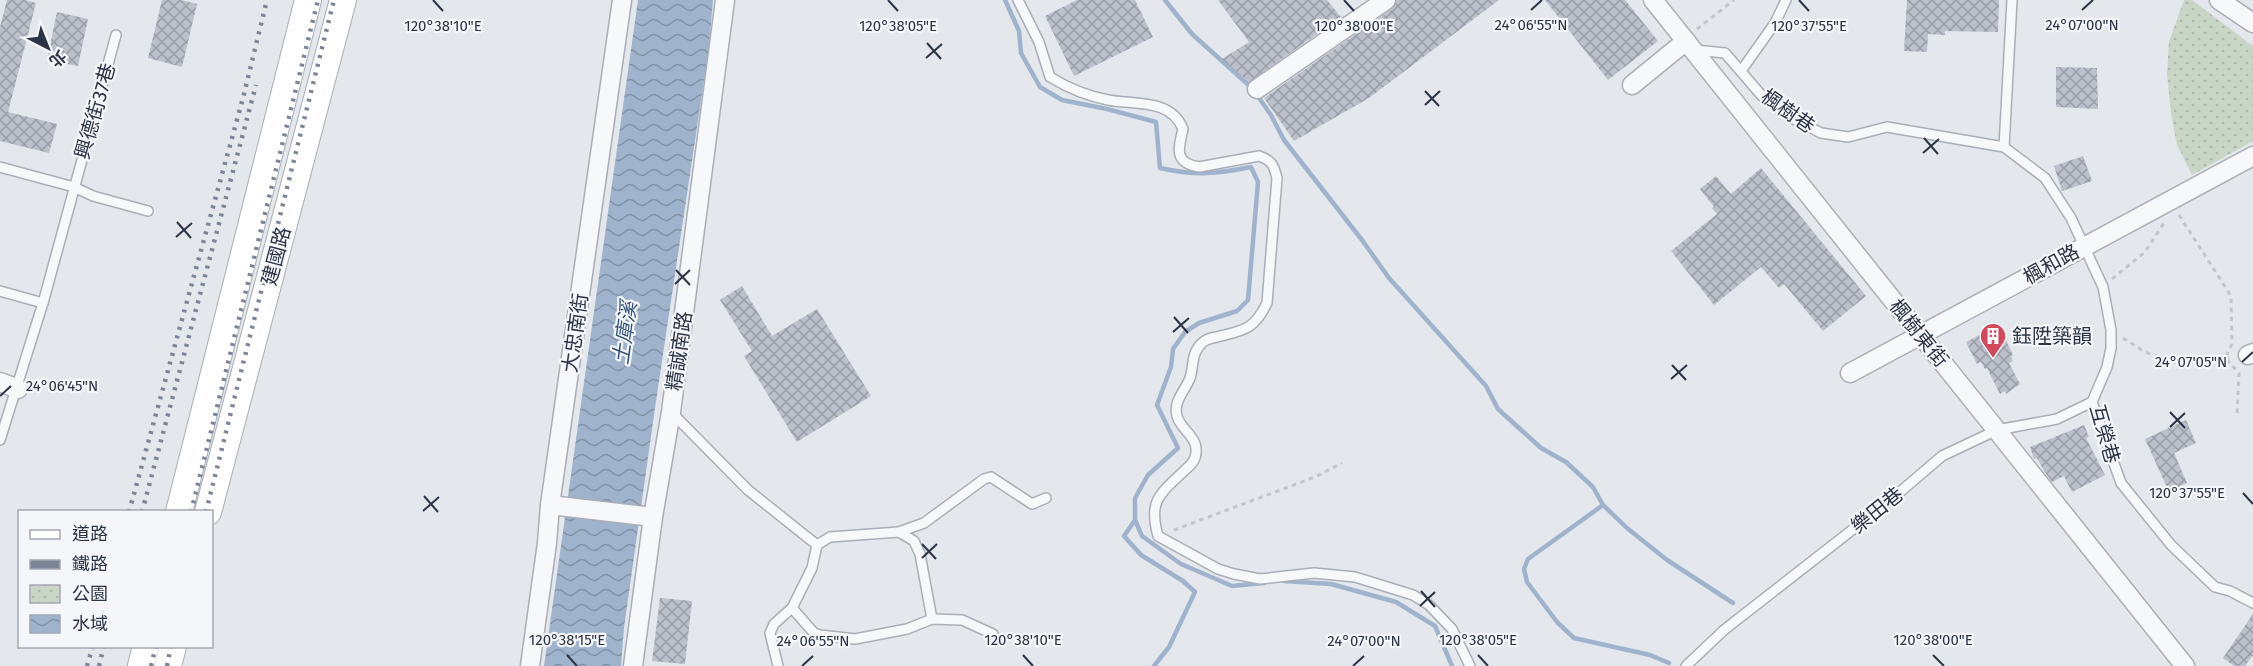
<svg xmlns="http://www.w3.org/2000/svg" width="2253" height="666" font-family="'Fira Sans','Noto Sans TC',sans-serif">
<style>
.park{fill:url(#park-dots)}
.water{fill:url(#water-waves)}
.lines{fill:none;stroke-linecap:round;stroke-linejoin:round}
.stream{stroke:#9fb4cc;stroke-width:4.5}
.building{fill:url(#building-cross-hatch)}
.service-casing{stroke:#a9aeb7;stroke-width:12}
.minor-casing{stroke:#a9aeb7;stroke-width:21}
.secondary-casing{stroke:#a9aeb7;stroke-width:28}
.path{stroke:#c2c5cb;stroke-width:3;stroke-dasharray:4.5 4.5;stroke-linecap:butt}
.service{stroke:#f7f8fa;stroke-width:9}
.minor{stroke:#f7f8fa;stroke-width:18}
.secondary{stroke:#fff;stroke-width:26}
.rail{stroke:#7d8696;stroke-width:4.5;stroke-dasharray:3 6;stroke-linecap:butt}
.ticks{fill:none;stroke:#2b3445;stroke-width:2}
.labels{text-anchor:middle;stroke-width:4.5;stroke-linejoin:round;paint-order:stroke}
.street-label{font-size:20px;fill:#2b3445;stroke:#f4f6f9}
.poi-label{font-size:20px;fill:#2b3445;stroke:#f4f6f9;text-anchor:start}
.water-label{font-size:21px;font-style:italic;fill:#34527a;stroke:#f4f6f9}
.ticks-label{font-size:15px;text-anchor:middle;fill:#2b3445;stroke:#f4f6f9;stroke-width:4.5;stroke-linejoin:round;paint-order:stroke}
</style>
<defs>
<pattern id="park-dots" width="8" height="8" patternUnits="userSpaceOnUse" patternTransform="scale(1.5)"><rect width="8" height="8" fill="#c9d6c5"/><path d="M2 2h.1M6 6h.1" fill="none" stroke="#adb8ab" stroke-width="1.8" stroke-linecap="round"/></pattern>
<pattern id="water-waves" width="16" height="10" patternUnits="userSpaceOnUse" patternTransform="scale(1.5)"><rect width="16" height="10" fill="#9fb4cc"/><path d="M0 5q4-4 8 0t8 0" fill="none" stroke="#8293a7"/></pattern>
<pattern id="building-cross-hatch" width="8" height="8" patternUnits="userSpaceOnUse" patternTransform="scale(1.5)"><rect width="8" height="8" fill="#bbc0ca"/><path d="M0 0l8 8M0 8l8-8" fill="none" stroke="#989da6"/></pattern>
</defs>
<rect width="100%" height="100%" fill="#e4e7ec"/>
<polygon class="park" points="2184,0 2192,0 2253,46 2253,141 2192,175 2177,145 2171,113 2167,74 2169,42"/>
<polygon class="water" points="638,0 713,0 709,47 655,408 624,628 621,666 544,666"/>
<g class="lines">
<g class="stream">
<path d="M1005,0L1019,31L1021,53L1040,87L1062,100L1107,109L1156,122L1160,168C1196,176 1216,174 1251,167L1258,182L1248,300L1237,311L1199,323L1185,332L1173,349L1171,367L1157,405L1178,448L1148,475L1135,498V520L1142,536L1181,564L1232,586L1264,583"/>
<polyline points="1165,0 1192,34 1252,88"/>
<polyline points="1257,95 1271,115 1284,140 1362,240 1389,278 1486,386 1498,409 1541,448 1566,462 1593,487 1603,505 1627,528 1667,560 1733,603"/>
<polyline points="1603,505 1528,559 1524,569 1527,582 1557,622 1574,638 1650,655 1669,663"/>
<polyline points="1135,520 1124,536 1141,555 1183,581 1195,592 1169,647 1154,666"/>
<polyline points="1284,581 1331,584 1396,602 1435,626 1452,666"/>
</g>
</g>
<g class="building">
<polygon points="7,0 25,0 36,3 8,112 57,124 49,153 0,141 0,27"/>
<polygon points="162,0 181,0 197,4 182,67 148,58"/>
<polygon points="1077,0 1135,0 1153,37 1074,76 1045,16"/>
<polygon points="1218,0 1327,0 1341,17 1249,82 1222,59 1249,42"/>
<polygon points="1397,0 1499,0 1369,98 1294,141 1264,98 1392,9"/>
<polygon points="1545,0 1625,0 1658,41 1608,80"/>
<polygon points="1907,0 1999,0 1998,32 1945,31 1945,35 1928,34 1927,52 1904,51"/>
<polygon points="57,12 88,19 78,66 47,60"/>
<polygon points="2056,67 2097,68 2098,109 2056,107"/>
<polygon points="2083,156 2092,181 2062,191 2054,166"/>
<polygon points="1761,168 1866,296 1823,331 1784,284 1779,288 1761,267 1714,305 1671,251 1717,214 1712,208 1714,207 1700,189 1716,176 1731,194"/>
<polygon points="742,286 772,336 817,309 871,396 797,442 744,356 752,351 720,300"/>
<polygon points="1999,325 2013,355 2011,356 2013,361 2009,363 2020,384 2006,394 2005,391 2000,394 1987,368 1985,369 1981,362 1977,364 1966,342"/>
<polygon points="2186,420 2196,443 2174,453 2187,483 2169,492 2145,439"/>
<polygon points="2084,425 2089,437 2086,438 2105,475 2072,492 2064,476 2052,482 2044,471 2037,458 2034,459 2030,447"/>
<polygon points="660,598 692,601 685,664 652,661"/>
<polygon points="2253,614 2253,655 2245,666 2234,666 2223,658"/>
</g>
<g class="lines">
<g class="service-casing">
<g id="service">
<path d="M1018,0L1039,42L1050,77C1068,88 1087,96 1108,100C1133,105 1171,98 1183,129C1178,149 1174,163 1199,167L1259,156C1272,160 1274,166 1277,178L1267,303C1254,330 1244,330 1217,337C1211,338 1205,339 1201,344C1191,354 1194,366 1190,378C1185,391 1173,401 1177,416C1180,429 1198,437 1196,452C1196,460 1191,465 1185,470C1160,494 1148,500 1158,536L1218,569L1234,574L1260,579L1314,573L1355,577L1413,595L1429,605L1452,629L1470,666"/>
<polyline points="1695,50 1725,53 1762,96 1790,117 1821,133 1848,137 1887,127 2004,147 2045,178 2071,218 2103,287 2111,330 2111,348 2107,367 2092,402 2121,483 2171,545 2215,587 2230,591 2253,603"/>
<polyline points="1741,71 1775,23 1786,0"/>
<polyline points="2004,147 2012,0"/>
<polyline points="0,167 74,187 93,196 148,211"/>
<polyline points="0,291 43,303 0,440"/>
<polyline points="43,303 116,35"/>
<polyline points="671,412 748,490 817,545 830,537 899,532 914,541 920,554 932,619"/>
<polyline points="899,532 924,523 984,479 991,477 1032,504 1046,498"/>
<polyline points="792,608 814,633 820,635 855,639 907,629 932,619 962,620 993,634"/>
<polyline points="778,666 770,633 774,624 792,608 812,568 817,545"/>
<polyline points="1686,666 1724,630 1893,498 1942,456 1997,430 2057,419 2092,402"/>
</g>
</g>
<g class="minor-casing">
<g id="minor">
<polyline points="1653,0 2185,666"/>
<polyline points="2219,0 2253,23"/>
<polyline points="1632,85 1686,41"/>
<polyline points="1257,89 1386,0"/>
<polyline points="2248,355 2253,353"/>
<polyline points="1850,373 2253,156"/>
<polyline points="0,382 18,389"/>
<polyline points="550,505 653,517"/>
<polyline points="530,666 547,543 550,505 622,0"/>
<polyline points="633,666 653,517 671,412 725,0"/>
</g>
</g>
<g class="secondary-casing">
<g id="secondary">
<polyline points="179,512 308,0"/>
<polyline points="208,512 343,0"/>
<polyline points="141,666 146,646"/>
<polyline points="168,666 173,646"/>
</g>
</g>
<g class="path">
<polyline points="1697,29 1734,0"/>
<polyline points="2179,215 2231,296 2232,344 2225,358 2239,373 2237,415"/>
<polyline points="2112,279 2145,252 2164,223"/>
<polyline points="2123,338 2145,352 2178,364 2233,357"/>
<polyline points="1174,530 1315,477 1342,463"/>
</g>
<use href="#service" class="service"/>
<use href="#minor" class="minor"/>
<use href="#secondary" class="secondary"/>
<g class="rail">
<polyline points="129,512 243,98 267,0"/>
<polyline points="142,512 256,85"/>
<polyline points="191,512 318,0"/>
<polyline points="206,512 334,0"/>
<polyline points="87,666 93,646"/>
<polyline points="99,666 104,646"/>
<polyline points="151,666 156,646"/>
<polyline points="167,666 171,646"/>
</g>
</g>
<path class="ticks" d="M433,0L443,11M888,0L898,11M1344,0L1354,11M1799,0L1809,11M1531,10L1542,0M2082,10L2093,0M927,43L941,59M926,58L942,44M1425,91L1439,106M1425,105L1440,91M1924,138L1938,154M1923,153L1939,139M177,222L191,238M176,237L192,223M676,270L690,285M675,284L690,270M1174,317L1188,333M1173,332L1189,318M2242,362L2253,352M1672,365L1686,380M1671,379L1687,365M0,396L11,386M2170,412L2185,428M2170,427L2185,413M2243,493L2253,504M424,496L438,512M423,511L439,497M922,544L936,559M922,558L937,544M1421,591L1435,607M1420,606L1435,592M567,655L577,666M1023,655L1033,666M1478,655L1488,666M1933,655L1944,666M802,666L813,656M1353,666L1364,656"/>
<defs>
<g id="building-pin" transform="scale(1.35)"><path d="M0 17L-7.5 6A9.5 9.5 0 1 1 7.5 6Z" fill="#d1495b" stroke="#f4f6f9"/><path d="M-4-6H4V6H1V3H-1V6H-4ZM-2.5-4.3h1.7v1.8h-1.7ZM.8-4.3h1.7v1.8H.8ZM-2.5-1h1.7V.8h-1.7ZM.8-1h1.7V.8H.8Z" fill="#fff"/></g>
</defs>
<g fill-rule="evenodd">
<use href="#building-pin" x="1993" y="336"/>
</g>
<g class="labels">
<g class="street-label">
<text transform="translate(95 111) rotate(-74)" y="7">興德街37巷</text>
<text transform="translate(1788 111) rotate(35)" y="7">楓樹巷</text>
<text transform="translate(276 256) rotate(-75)" y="7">建國路</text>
<text transform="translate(2051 264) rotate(-29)" y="7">楓和路</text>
<text transform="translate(575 333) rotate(-82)" y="7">大忠南街</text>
<text transform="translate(1919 333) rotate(51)" y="7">楓樹東街</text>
<text transform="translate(679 351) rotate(-82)" y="7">精誠南路</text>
<text transform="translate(2105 434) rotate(74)" y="7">互榮巷</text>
<text transform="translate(1877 510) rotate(-39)" y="7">樂田巷</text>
</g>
<g class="poi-label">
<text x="2012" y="343">鈺陞築韻</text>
</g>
<g class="water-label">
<text transform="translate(625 333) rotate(-82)" y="7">土庫溪</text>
</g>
</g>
<g class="ticks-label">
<text x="1531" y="30">24°06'55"N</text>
<text x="2082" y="30">24°07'00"N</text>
<text x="443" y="31">120°38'10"E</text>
<text x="898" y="31">120°38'05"E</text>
<text x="1354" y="31">120°38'00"E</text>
<text x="1809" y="31">120°37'55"E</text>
<text x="2191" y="367">24°07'05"N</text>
<text x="62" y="391">24°06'45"N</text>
<text x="2187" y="498">120°37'55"E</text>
<text x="567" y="645">120°38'15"E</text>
<text x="1023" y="645">120°38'10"E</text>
<text x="1478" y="645">120°38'05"E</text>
<text x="1933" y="645">120°38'00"E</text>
<text x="813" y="646">24°06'55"N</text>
<text x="1364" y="646">24°07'00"N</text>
</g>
<rect x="18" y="510" width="195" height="138" fill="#f4f6f9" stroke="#a4a8b1" stroke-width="1.5"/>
<rect x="30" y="530" width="30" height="9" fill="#ffffff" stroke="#a4a8b1" stroke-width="1.5"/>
<text x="72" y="540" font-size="18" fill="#2b3445">道路</text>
<rect x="30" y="560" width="30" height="9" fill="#7d8696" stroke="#a4a8b1" stroke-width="1.5"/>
<text x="72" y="570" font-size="18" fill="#2b3445">鐵路</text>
<rect x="30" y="585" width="30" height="18" fill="url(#park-dots)" stroke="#a4a8b1" stroke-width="1.5"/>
<text x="72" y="600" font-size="18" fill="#2b3445">公園</text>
<rect x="30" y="615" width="30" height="18" fill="url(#water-waves)" stroke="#a4a8b1" stroke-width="1.5"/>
<text x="72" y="630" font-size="18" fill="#2b3445">水域</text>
<g transform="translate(48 48) rotate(138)" stroke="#f4f6f9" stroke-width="4.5" paint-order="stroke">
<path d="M0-4.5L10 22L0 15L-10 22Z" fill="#2b3445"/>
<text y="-9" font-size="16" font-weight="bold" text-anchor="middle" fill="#2b3445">北</text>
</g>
</svg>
